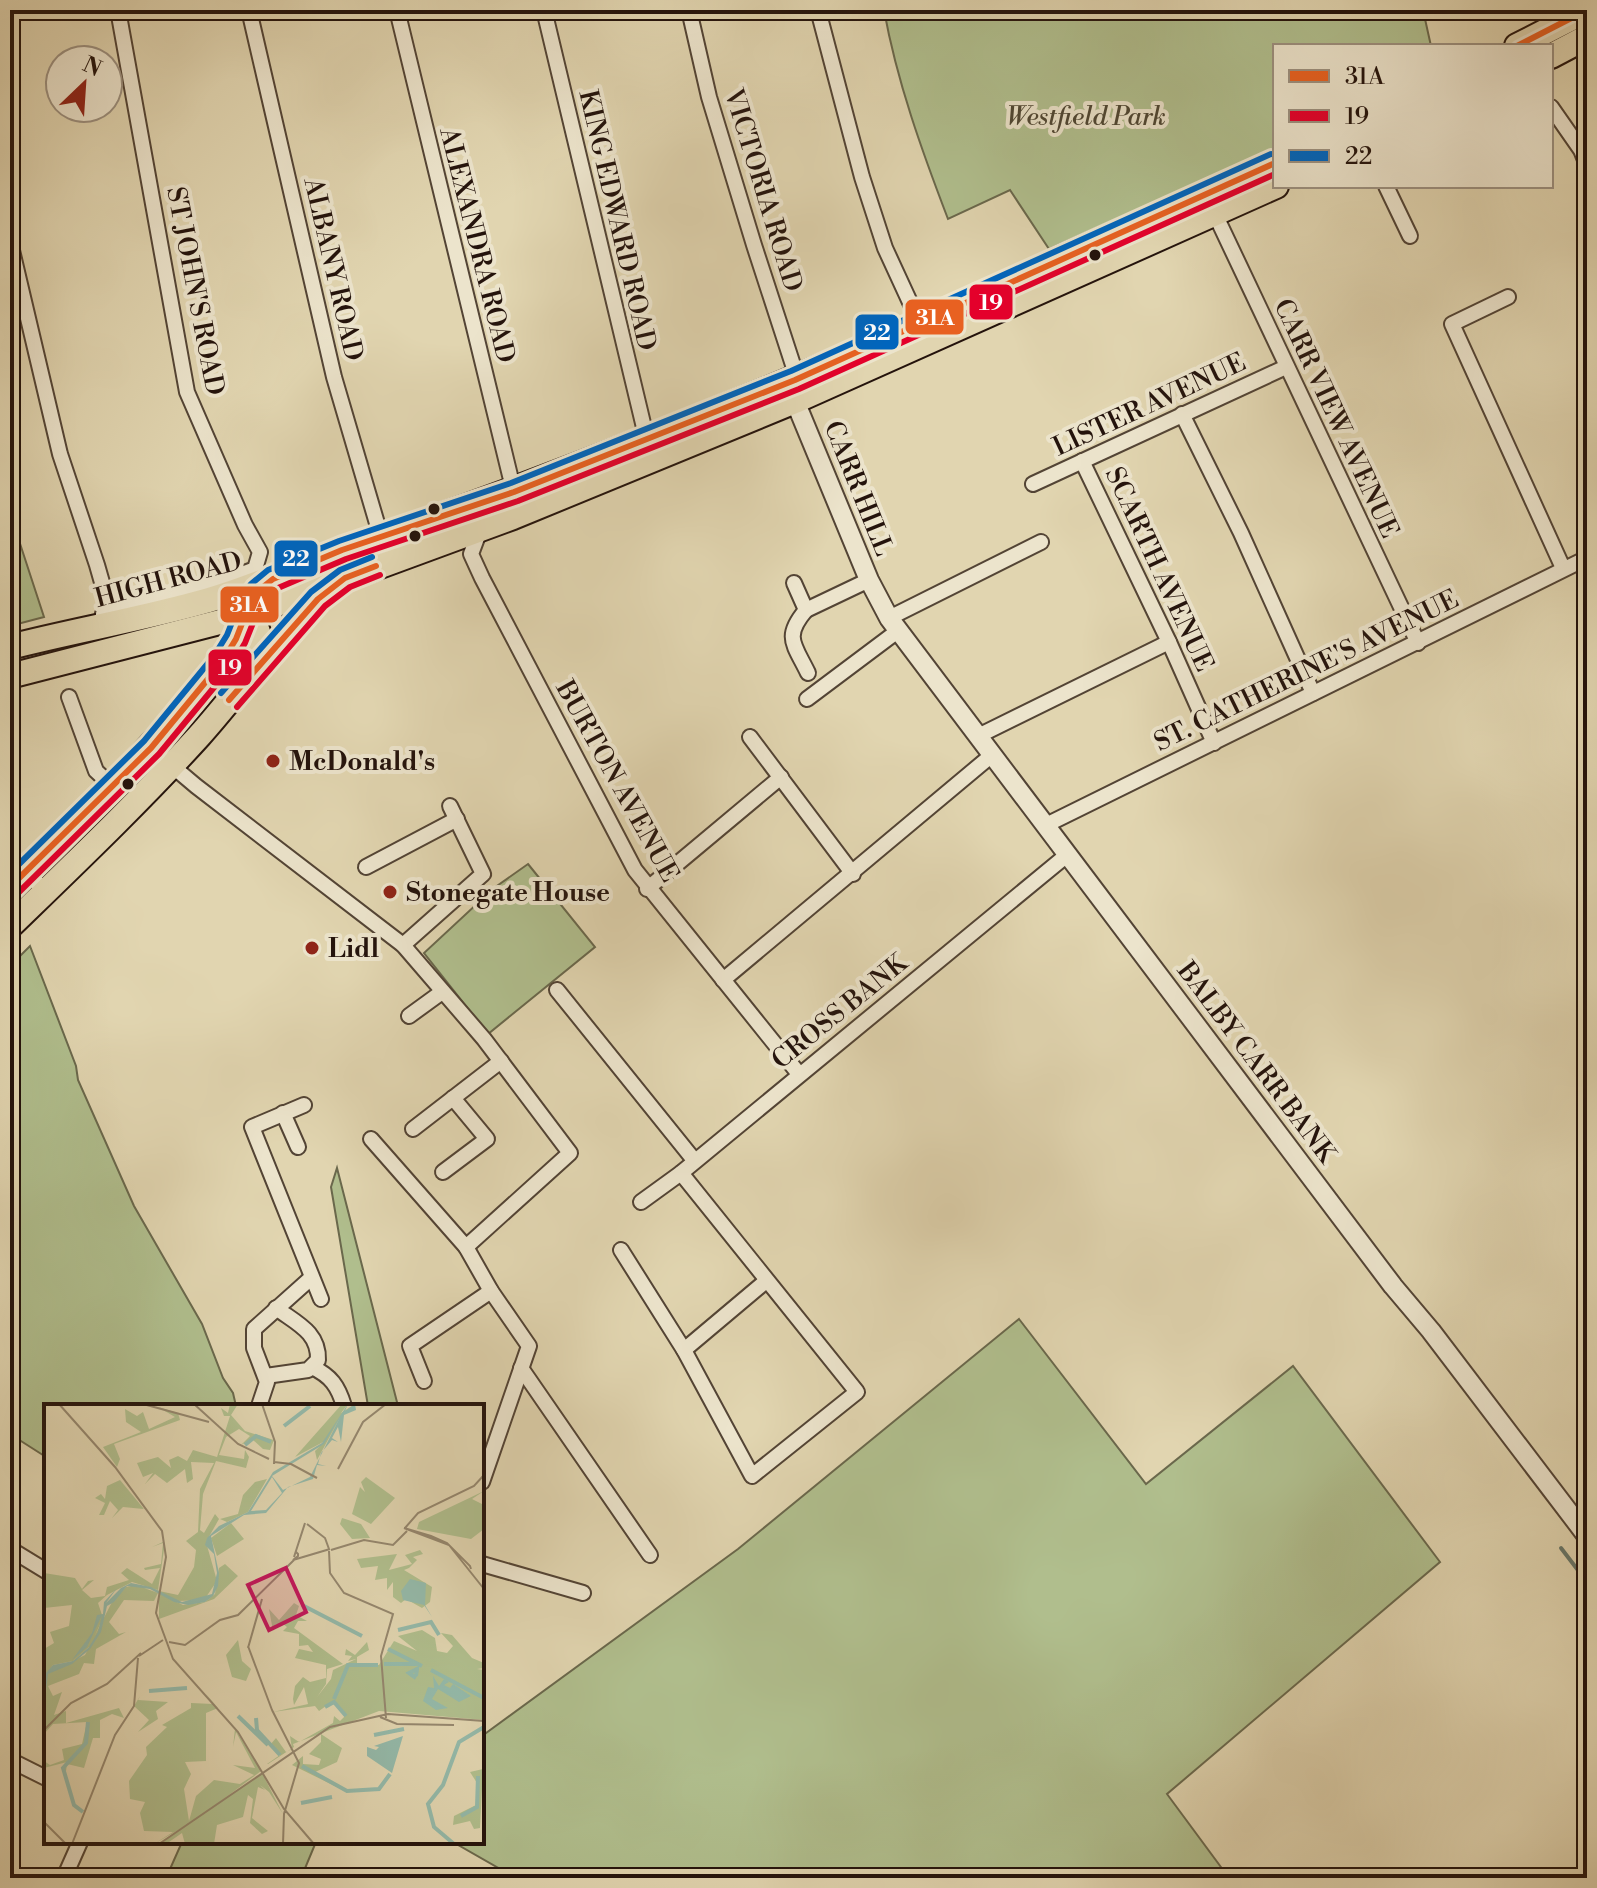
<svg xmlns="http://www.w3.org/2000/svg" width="1597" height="1888" font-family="'Libre Bodoni',serif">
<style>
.green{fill:#b0be8d;stroke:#6a684c;stroke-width:2}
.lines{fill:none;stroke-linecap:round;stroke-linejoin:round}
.stream{stroke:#67776a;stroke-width:4}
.minor-casing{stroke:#534435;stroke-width:18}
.tertiary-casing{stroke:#534435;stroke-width:22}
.primary-casing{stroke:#24130c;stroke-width:28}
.minor{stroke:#ece4cc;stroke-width:14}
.tertiary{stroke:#ece4cc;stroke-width:18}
.primary{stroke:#e1d5b0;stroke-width:24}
.bus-1-casing{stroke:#ece4cc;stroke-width:12}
.bus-2-casing{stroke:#ece4cc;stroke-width:12}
.bus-3-casing{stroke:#ece4cc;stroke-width:12}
.bus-1{stroke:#e86121;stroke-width:6}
.bus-2{stroke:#e4002b;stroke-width:6}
.bus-3{stroke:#0065bd;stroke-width:6}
.bus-dot{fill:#24130c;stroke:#ece4cc;stroke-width:3}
.poi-dot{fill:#8f2418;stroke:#ece4cc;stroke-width:3}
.labels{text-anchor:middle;stroke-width:8;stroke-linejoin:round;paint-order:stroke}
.park-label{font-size:26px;font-style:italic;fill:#4e4633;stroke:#ece4cc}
.street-label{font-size:26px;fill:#24130c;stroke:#ece4cc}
.poi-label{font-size:26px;font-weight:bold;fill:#24130c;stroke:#ece4cc;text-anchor:start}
.inset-river{fill:none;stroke:#94b9a9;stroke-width:4}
.inset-road{fill:none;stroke:#95876e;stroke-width:2}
.view{fill:#c2185b;fill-opacity:0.15;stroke:#c2185b;stroke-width:4}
.inset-edge{fill:none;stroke:#24130c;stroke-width:4}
.line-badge{stroke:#ece4cc;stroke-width:3}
.badge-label{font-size:22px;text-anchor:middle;font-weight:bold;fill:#fff}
</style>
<rect width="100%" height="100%" fill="#e1d5b0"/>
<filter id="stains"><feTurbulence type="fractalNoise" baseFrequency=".0025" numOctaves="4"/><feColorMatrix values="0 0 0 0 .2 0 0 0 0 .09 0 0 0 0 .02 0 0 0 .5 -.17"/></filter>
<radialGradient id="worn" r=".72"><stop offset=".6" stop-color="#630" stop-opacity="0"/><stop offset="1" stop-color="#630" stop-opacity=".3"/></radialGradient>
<g class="green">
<path d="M884,10H1423L1431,46H1275V149L1049,249L1010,190L948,219C922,151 897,82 884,10Z"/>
<polygon points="10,513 44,617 10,626"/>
<polygon points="528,864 595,947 488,1034 424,953 494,888"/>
<polygon points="30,946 76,1066 78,1080 134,1206 202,1324 223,1378 233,1393 236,1406 46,1406 46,1457 10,1434 10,966"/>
<polygon points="337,1168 398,1406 368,1406 331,1187"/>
<polygon points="1019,1319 1146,1484 1293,1366 1440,1562 1167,1794 1229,1878 516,1878 453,1842 482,1842 482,1736 738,1549"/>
<polygon points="182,1842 316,1842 301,1878 166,1878"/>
</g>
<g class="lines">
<polyline class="stream" points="1561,1548 1587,1582"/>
<g class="minor-casing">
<g id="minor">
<polyline points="249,10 334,377 381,537"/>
<polyline points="397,10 514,492"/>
<polyline points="544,10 647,440"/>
<polyline points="689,10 709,97 754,245 794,368 790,381"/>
<polyline points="818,10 862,177 885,248 920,324"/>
<polyline points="1551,107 1581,150 1587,165"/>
<polyline points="1386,186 1410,236"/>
<polyline points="1215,214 1418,643"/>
<polyline points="10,242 60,454 97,565 113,621"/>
<polyline points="1508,297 1452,324 1563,568"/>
<polyline points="1182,414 1241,533 1313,693"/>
<polyline points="1082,461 1169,642 1214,743"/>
<polyline points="1033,484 1286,367"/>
<polyline points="480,530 471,554 482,578 635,870 799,1074"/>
<path d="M794,583L806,610C783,637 794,644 808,673"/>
<polyline points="806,610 869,580"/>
<polyline points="103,614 229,579 255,569 260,552 245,525 187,392 118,10"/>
<polyline points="889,618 1041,542"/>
<polyline points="69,697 96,771 112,786"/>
<polyline points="807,699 899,630"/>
<polyline points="978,736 1169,642"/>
<polyline points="750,737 853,874"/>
<polyline points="151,748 196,786 403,945 484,1039 570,1153 466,1247 371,1139"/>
<polyline points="1046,825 1587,558"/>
<polyline points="10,858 46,891"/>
<polyline points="366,867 457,819"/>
<polyline points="647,889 781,777"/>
<polyline points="403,945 483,874 450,806"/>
<polyline points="723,980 992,755"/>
<polyline points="557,990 694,1160"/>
<polyline points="409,1016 442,992"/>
<polyline points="304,1105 252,1127 321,1299"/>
<polyline points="283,1113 298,1147"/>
<polyline points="413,1129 501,1061"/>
<polyline points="443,1172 487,1139 453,1098"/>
<polyline points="641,1202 681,1173 1067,855"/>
<polyline points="466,1247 491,1291 529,1346 482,1482"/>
<polyline points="621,1250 684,1350 752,1476 857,1392 681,1173"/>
<polyline points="684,1350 766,1281"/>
<path d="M312,1367C331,1376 338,1386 344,1406"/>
<polyline points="521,1368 650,1555"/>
<path d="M266,1376L308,1370L318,1360C319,1332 296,1323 276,1308"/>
<polyline points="424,1381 410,1346 491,1291"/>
<polyline points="259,1406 267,1382 254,1348 254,1329 311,1278"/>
<polyline points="10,1549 46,1571"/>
<polyline points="482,1564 583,1593"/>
<polyline points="10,1760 46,1778"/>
<polyline points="64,1878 80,1842"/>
</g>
</g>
<g class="tertiary-casing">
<polyline id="tertiary" points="799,390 795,401 869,580 889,618 1393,1286 1431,1331 1587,1536"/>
</g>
<g class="primary-casing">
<g id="primary">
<polyline points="1517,46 1587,10"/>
<polyline points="1551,56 1587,37"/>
<polyline points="238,608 253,619 258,632 247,673"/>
<path d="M10,647C76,630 143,619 209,600C264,584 315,559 369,541C679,435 978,302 1275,163"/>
<polyline points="10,676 247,615 513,517 795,401 1276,186"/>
<path d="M10,887C71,826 134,768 189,702C214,672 240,643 249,604"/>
<path d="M10,926C74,864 139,802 199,736C243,687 282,628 334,587"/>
</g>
</g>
<use href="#minor" class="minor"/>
<use href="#tertiary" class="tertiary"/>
<use href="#primary" class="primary"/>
<g class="bus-1-casing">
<g id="bus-1">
<polyline points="1517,46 1587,10"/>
<polyline points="229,700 318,599 345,578 376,566"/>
<polyline points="10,887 151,748 222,662 236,639 250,603 258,591 273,579 342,550 514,492 795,380 1275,163"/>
</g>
</g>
<g class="bus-2-casing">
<g id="bus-2">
<polyline points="237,707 325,606 350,587 380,575"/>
<polyline points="17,894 159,754 230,668 245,643 259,608 265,598 278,588 346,559 518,501 799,389 1275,174"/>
</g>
</g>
<g class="bus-3-casing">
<g id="bus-3">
<polyline points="221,693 311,592 340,570 372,557"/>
<polyline points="10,873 144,741 214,656 227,635 242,597 251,584 268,570 339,541 511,483 791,371 1271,154"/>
</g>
</g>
<use href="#bus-1" class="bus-1"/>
<use href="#bus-2" class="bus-2"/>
<use href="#bus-3" class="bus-3"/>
</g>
<g class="bus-dot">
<circle cx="1095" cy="255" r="7"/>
<circle cx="434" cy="509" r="7"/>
<circle cx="415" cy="536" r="7"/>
<circle cx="128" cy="784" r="7"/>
</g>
<g class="poi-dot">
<circle cx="273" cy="761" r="8"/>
<circle cx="390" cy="892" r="8"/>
<circle cx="312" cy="948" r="8"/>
</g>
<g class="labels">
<g class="park-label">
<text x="1086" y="125">Westfield Park</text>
</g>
<g class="street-label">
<text transform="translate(764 190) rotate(73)" y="9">VICTORIA ROAD</text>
<text transform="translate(618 220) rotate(77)" y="9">KING EDWARD ROAD</text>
<text transform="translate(478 245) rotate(76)" y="9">ALEXANDRA ROAD</text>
<text transform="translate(334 269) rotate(77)" y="9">ALBANY ROAD</text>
<text transform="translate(196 291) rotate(79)" y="9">ST JOHN'S ROAD</text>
<text transform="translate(1149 404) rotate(-25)" y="9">LISTER AVENUE</text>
<text transform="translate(1337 418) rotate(65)" y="9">CARR VIEW AVENUE</text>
<text transform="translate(859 488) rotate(68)" y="9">CARR HILL</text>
<text transform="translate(1160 569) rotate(65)" y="9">SCARTH AVENUE</text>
<text transform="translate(168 579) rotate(-15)" y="9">HIGH ROAD</text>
<text transform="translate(1306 670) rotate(-26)" y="9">ST. CATHERINE'S AVENUE</text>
<text transform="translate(618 781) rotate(61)" y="9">BURTON AVENUE</text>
<text transform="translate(839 1011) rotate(-39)" y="9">CROSS BANK</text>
<text transform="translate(1257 1062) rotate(53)" y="9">BALBY CARR BANK</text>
</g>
<g class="poi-label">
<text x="289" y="770">McDonald's</text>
<text x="406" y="901">Stonegate House</text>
<text x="328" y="957">Lidl</text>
</g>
</g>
<g transform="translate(44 1404)">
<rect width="440" height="440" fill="#e1d5b0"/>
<path d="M186,0H194L187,11L201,27L230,36L226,46L219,45L208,35L197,41L206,32L195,25L182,33L175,51L200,55L201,46L205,53L202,64L172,57L159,90L156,126L160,129L171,110L175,115L162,138L173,177L160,196L133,197L115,187L134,191L150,163L152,146L142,137L154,128L156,85L170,59L147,58L149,75L143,79L141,65L123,79L111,70L101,80L109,69L99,73L93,59L114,53L127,64L125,56L134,52L143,57L149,46L173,53L186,12H180L177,4L184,9ZM298,0H304L297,9L311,0L297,12L273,56L271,47L281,37L251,53ZM114,3L134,9L136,16L70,40L76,55L73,63L59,43L97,28L82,18L81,5L93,12L99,8L105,25L131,13ZM322,73L351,94L327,120L308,110L316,83L321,88L317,78ZM223,75L204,108L183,118L176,115L194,110L199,91L211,78ZM76,76L100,105L79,103L68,114L74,106L66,97L60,111H55L61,99L51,94L57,90L61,95L63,82ZM440,87L428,95L440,101V125L427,135L373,125L375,118ZM298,114L317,120L326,134L308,135L296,120ZM187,119L200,135L173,152L167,134ZM119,138L121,139L114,186L88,178L63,191L54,199L59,214L46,242L29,257L9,261L0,274V245L10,239L6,228L25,222L28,201L0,204V169L31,174L38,185L44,177L50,176L38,186L47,194L61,192L63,183L85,176L77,169L83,164L108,180L116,164L101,166L100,164L117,160L119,139L108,143ZM376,146L379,150L369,153L373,156L365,164L360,166L388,183L386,198L378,204L362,195L357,199L349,193V178L343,186V174L331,176L334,162L317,164L313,155L353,150L345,166L368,160L361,151ZM181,160L194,172L170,195L115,215V189L139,201L161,198L171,190L175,164ZM92,181L114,189L110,197L80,196L65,218L75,230L82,228L52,245L50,260L40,259L35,270L4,282L9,292L18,288L10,311L22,307V319L75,304L80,314L68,310L56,316V334H49L40,364L23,360L21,374L19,364L23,358L0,364V357L6,361L20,356L18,345L38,340L43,318L9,320L0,330L3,270L41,251L68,198L82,183ZM250,199L255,202L252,211L263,217H254L250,224L299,260L283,265L282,280L273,293L287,275L289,266L312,255L304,257L308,252L301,251L302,245L311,251L323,238L325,246L313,253V260L335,261L350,237L373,247L354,232L378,226L391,234L393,247L403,249L409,242L397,229L408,231L428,254L440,259V264L433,265L440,266V316L335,307L249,340L250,343L224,360H223L236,351L226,341L232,334L242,348L248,345L246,332L255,338L289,319L290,312L296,317L302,311L289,297L275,307L271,302L229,308L264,300L260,283L250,301L249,295L251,282L259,273L266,278L282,274V261L251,254L255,245L269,248L264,241L255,242V230L239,227L243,223L239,220H232L229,227L225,205L235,216ZM194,236L198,257L207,265L202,277L188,273L182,251ZM162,290L174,304L162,309V357L141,358L147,370L140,385L145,417L152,392L170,376L196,380L210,371L189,361L211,364L192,328L189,343L191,325L217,367L153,415L110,440L129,428L100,427L96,409L101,398L86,395L85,377L103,351L102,343L123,323L118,321L147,304V299L169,300ZM96,292L94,296L124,298L112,307L114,315L94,328L105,316L90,302ZM277,330L298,344L293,358L269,369L303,388L248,361L259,352V360L275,361L277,355L265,350L277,338ZM439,365L436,424L430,425L426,417L409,421L410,412L432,401L433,379L426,368ZM218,369L239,410L225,388L216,381L221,386L214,383L208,414L224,427L218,430L206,419L209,395L204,391L199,413L173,421L170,440H141L138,429L125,438L131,440H116Z" fill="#b0be8d"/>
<path d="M304,0L301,7L311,0L312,6L300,11L297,38L294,23L288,34L294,38L288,36L277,49L274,60L282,62L273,61L269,75L244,83L222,109L200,111L167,132L175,169L174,182L169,192L161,198L144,201L130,198L106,185L83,182L70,198L63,202L57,228L46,245L28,260L4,270L0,304L2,269L9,261L29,257L45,243L54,228L58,211L43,243L28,256L48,229L53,211L59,210L60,198L73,184L62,199L77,184L87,179L107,183L138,198L168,190L173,169L170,150L161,141L163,134L175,122L204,108L229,68L278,39ZM296,13L266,73L239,86L228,72L280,40ZM228,73L238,89L222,106L207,107ZM366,175L382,179L381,201L388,213L380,201L359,196L357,187ZM389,272L395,282L400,275L405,278L400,281L406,284L409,280L427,292L415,298L394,285L388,295L404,304L392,306L379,297L384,283L390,284ZM359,332L348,369L323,352V343L332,346L335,343L330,342Z" fill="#94b9a9" fill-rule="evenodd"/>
<path class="inset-river" d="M240,22L266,2M201,41L212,32L227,38M258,201L318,232M354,226L387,218L395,231M344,245L378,262M340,260H373M387,266L440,294M372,274L365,269L373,265L372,272M105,287L143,284M290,295L304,261H334M281,303L290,298L302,312M194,312L224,341M212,314L213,326L236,351M330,331L360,325M258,362L303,387L335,385L346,370M257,399L288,393M39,408L30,401L19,364L42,339L44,318M417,412L433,403L434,372M410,440L390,423L384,400L399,381L415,338L440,323"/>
<path class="inset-road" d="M15,0L71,63L118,127L122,153L112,209L129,255L194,328L240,405L270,440M99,0L165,18M150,0L194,40L225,55M218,0L231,38L230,60M230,58L247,60L273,74M294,65L319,18L342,0M263,120L281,134L285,145M361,124L374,109L430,82L440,71M287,146L320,136L349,141L363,127M285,147L286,169L300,189L349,210L337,252L342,314M252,148L254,150V152L249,156L286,145M250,153L261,119M427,165L426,162L403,139L387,132L360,124L405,141L440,185M125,238L141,241L176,216L194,211L250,156M204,242L228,306M204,244L218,195M95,252L119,236M228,306L255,359L240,410L239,440M336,313L353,320L410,321M0,326L27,299L63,280L97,249M0,418L22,440M28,440L71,331L90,302L94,254M115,440L286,323L344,310L440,317"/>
<path class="view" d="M242,164L262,208L225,226L204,181Z"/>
<rect width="440" height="440" class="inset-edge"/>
</g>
<g class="line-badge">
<rect x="968" y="283" width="46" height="38" rx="8" fill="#e4002b"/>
<rect x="904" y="298" width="61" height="38" rx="8" fill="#e86121"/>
<rect x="854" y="313" width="46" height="38" rx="8" fill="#0065bd"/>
<rect x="273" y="539" width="46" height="39" rx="8" fill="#0065bd"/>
<rect x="219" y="585" width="61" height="39" rx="8" fill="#e86121"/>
<rect x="207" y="648" width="46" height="39" rx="8" fill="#e4002b"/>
</g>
<g class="badge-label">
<text x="991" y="310">19</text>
<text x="935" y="325">31A</text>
<text x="877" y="340">22</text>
<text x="296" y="566">22</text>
<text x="249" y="612">31A</text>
<text x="230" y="675">19</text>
</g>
<rect width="1597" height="1888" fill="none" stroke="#e1d5b0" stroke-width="40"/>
<rect x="12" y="12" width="1573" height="1864" fill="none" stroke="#24130c" stroke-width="4"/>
<rect x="20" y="20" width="1557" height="1848" fill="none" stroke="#24130c" stroke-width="2"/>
<rect x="1273" y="44" width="280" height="144" fill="#ece4cc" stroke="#9c907f" stroke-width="2"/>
<rect x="1289" y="70" width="40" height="12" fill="#e86121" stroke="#9c907f" stroke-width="2"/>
<text x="1345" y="84" font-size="24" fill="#24130c">31A</text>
<rect x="1289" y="110" width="40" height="12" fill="#e4002b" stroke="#9c907f" stroke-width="2"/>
<text x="1345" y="124" font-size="24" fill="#24130c">19</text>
<rect x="1289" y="150" width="40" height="12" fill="#0065bd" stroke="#9c907f" stroke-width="2"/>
<text x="1345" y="164" font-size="24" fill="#24130c">22</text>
<g transform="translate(84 84) rotate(25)"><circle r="38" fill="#ece4cc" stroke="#9c907f" stroke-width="2"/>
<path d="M0-6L14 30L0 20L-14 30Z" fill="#8f2418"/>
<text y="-12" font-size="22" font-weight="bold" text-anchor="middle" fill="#24130c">N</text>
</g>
<rect width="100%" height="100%" filter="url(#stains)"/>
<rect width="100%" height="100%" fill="url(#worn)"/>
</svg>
